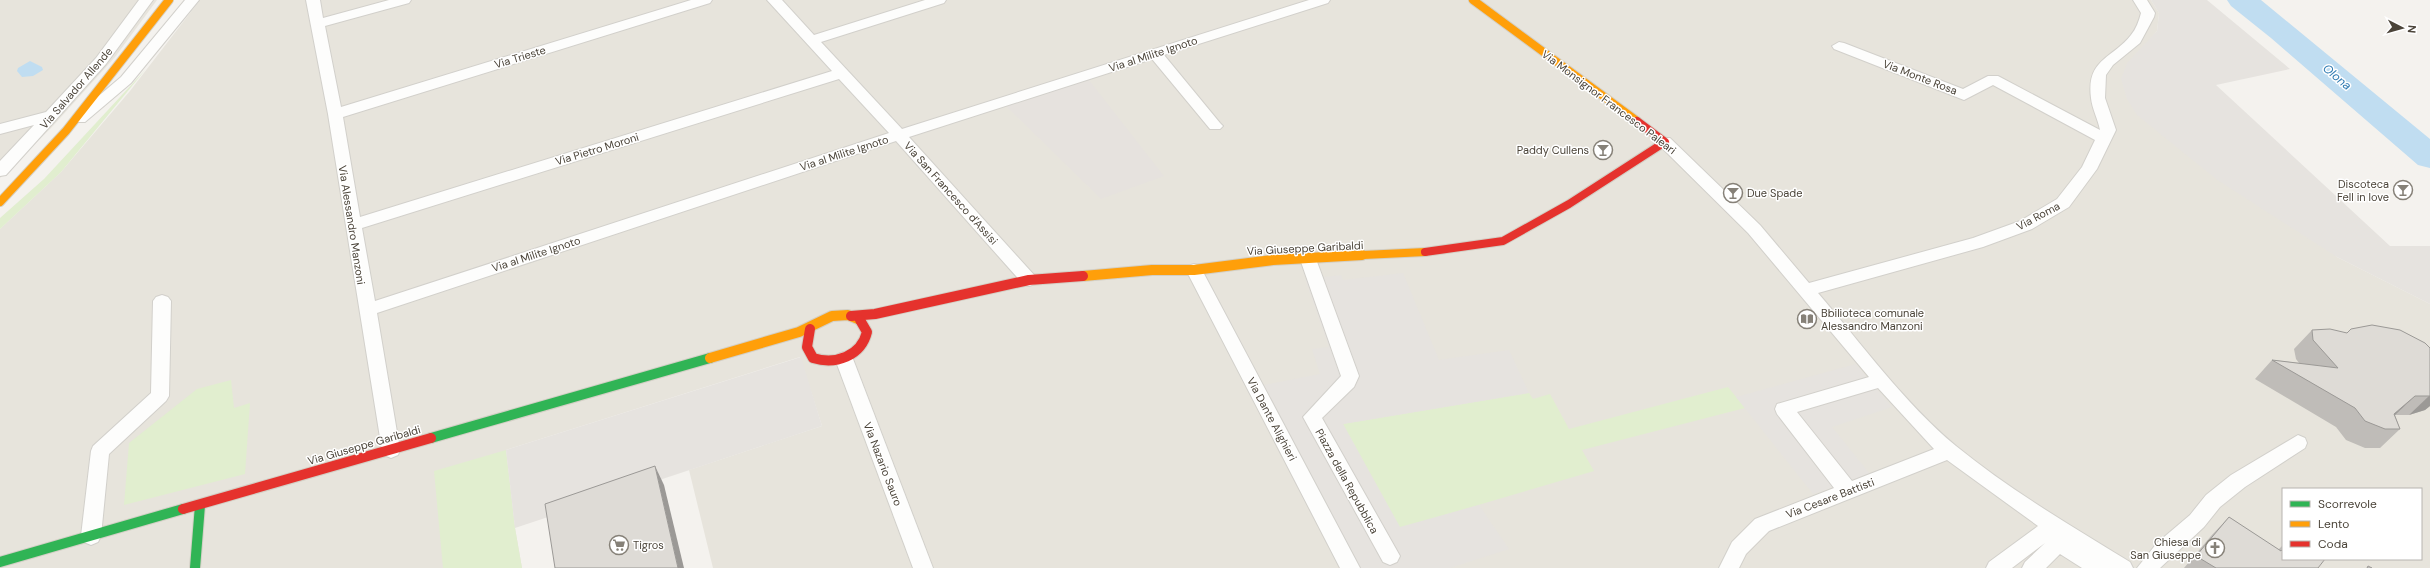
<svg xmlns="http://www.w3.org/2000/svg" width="2430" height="568" font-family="'DM Sans',sans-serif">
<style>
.residential{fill:#e7e4dc;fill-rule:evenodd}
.industrial{fill:#e6e2de}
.green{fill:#e1eecf}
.parking{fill:#e6e3df}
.water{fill:#c0ddf1}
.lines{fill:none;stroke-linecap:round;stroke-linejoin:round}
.river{fill:#c0ddf1;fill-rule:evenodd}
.street-casing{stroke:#d2d0cb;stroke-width:2}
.fast-casing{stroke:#d3cfc5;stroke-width:12}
.slow-far1-casing{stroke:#d3cfc5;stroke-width:10}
.slow-casing{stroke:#d3cfc5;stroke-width:12}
.jam-far1-casing{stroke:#d3cfc5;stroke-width:10}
.jam-casing{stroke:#d3cfc5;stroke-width:12}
.street{fill:#fdfdfc;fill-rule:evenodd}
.fast{stroke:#30b455;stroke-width:10}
.slow-far1{stroke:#ff9f0a;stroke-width:8}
.slow{stroke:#ff9f0a;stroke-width:10}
.jam-far1{stroke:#e5322d;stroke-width:8}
.jam{stroke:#e5322d;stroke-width:10}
.wall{fill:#bfbcb8}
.shaded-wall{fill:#9b9996}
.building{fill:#dedbd6;stroke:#9b9996}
.labels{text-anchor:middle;stroke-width:3;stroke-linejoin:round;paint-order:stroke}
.street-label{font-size:11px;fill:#4b4439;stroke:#fff}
.poi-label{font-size:11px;fill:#4b4439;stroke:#fff;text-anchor:end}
.water-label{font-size:12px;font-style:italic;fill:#2e7ab2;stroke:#fff}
</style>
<rect width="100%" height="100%" fill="#f4f2ee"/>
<g class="residential">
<polygon points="0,0 157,0 115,57 52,127 0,178"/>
<path d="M200,0H2151L2159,13L2157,31L2144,47L2337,257L2430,304V568H713L689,470L822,426L800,357L506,450L515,528L522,568H0V229L61,172L130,91ZM2283,489H2421V559H2283Z"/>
</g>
<polygon class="industrial" points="1089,80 1164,176 1101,199 1006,106"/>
<g class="green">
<polygon points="146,69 61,172 0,229 0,218 44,179"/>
<polygon points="231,380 234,408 250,403 245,474 124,505 129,443 197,389"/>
<polygon points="1728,387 1745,408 1582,450 1594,471 1400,528 1343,424 1529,393 1533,399 1550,394 1569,429"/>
<polygon points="506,450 515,528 522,568 443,568 434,471"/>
</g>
<g class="parking">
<polygon points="2151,0 2207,0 2290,69 2216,85 2390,246 2430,246 2430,304 2337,257 2216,179 2137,115 2127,99 2121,79 2127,63 2157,31 2159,13"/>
<polygon points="1403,273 1439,360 1509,350 1529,393 1343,424 1400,527 1479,505 1509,549 1450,568 1360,568 1264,385 1320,374 1312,349 1329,347 1305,279 1341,275 1343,280"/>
<polygon points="801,357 822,426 515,528 506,450"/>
<polygon points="1856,364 1892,407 1832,427 1870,474 1813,494 1736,397"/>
</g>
<polygon class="water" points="30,61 42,67 43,70 33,76 22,77 17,71 18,68"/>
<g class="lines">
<polygon class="river" points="2227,0 2261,0 2430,139 2430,168 2418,165 2271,38 2231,6"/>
<g class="street-casing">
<g id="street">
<polygon points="139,0 153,0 106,64 6,175 0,176 0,161 34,125 0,134 0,124 46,112 96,58"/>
<polygon points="185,0 199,0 131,83 85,122 75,122 72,119 75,116 121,77"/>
<path d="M306,0H320L323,18L389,0H411L409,3L325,26L341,107L691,0H712L710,3L343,117L360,217L832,71L767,0H782L814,35L925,0H946L944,3L821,42L902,129L1309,0H1330L1328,3L1164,55L1220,123L1223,126L1220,129H1210L1152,59L909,137L1035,276L1037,280L1035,284L1029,286L1023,284L896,141L377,313L400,450L398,455L391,458L384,455L382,450L328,114ZM839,79L889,133L375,301L362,228Z"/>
<path d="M2133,0H2147L2155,13L2154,17L2140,43L2113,65L2106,75L2105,98L2116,130L2097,169L2069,207L2032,229L1983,247L1818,293C1861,343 1905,404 1956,446C2010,490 2071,526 2130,562L2133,568H2082L2060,554L2046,568H2022L2025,562L2045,543L2012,568H1986L1989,562L2038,526L1947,460L1769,531L1746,554L1739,568H1719L1732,542L1755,519L1834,488L1777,414L1775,409L1777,404L1869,377L1748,233L1660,146L1657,142L1660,138H1670L1760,225L1809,283L1973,238L2020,221L2057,199L2082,167L2095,140L1993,85L1964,100L1834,49L1832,46L1839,42L1844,43L1963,89L1988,76H1998L2100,130C2098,119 2092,109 2091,98C2086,59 2112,59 2131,35C2136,29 2139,21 2141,13ZM1878,388L1934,449L1852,481L1797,412Z"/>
<polygon points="1308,253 1314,255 1316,259 1359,376 1354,387 1322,418 1400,556 1397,562 1390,565 1383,562 1303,417 1341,376 1300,259 1302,255"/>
<polygon points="1194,264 1200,266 1202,270 1360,568 1340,568 1186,270 1188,266"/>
<polygon points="162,295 168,297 171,301 169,396 166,401 109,454 101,536 98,542 91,545 84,542 81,536 91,451 93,446 151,393 153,301 156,297"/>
<polygon points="844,352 850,354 853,359 933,568 913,568 835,359 838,354"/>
<polygon points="2298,435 2305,438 2307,443 2305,448 2245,487 2220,507 2204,527 2160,568 2137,568 2157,543 2190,515 2206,495 2231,475"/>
</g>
</g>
<g class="fast-casing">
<g id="fast">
<polyline points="431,438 710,358"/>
<polyline points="0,562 183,509"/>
<polyline points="195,568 200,505"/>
</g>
</g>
<g class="slow-far1-casing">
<g id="slow-far1">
<polyline points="1473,0 1637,121"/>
<polyline points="0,202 66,131 169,0"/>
<polyline points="1343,256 1425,252"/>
</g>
</g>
<g class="slow-casing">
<g id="slow">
<polyline points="1083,276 1152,270 1194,270 1273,260 1362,255"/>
<polyline points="710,358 799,332 832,316 848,315 860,320"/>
</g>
</g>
<g class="jam-far1-casing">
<polyline id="jam-far1" points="1425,252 1503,241 1569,204 1665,142 1637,121"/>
</g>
<g class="jam-casing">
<g id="jam">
<polyline points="851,316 875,314 1029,280 1083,276"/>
<path d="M810,329L807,347L813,358C836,365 861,356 867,332L860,320"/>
<polyline points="183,509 431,438"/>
</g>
</g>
<use href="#street" class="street"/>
<use href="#fast" class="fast"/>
<use href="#slow-far1" class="slow-far1"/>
<use href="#slow" class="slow"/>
<use href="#jam-far1" class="jam-far1"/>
<use href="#jam" class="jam"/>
</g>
<g class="wall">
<polygon points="2351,329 2430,348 2430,406 2425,410 2409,415 2395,415 2400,429 2380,448 2365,448 2346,440 2336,427 2255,379 2272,360 2299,363 2296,359 2294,349 2312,330 2347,333"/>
<polygon points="2229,517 2278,550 2283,545 2283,559 2318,568 2184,568 2211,536"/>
</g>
<g class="shaded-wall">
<polygon points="2415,396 2395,415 2380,427 2394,414"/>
<polygon points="2429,396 2430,396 2430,406 2425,410 2409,415"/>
<polygon points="655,466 664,485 684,568 678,568"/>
</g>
<g class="building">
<polygon points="2372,325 2400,330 2425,343 2430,348 2430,396 2415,396 2394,414 2400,429 2385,429 2365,421 2355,408 2272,360 2338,368 2313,340 2312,330 2330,329 2347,333 2351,329"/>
<polygon points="655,466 678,568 555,568 545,504"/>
<polygon points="2229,517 2281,551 2283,549 2283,559 2325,559 2318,568 2216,568 2196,556"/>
<polygon points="2368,566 2372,568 2367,568"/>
</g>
<defs>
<g id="bar-ring" transform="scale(1)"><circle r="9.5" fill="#fff" stroke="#868178" stroke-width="1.5"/><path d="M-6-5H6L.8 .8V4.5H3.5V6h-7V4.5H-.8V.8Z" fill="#868178"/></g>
<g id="library-ring" transform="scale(1)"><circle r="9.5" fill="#fff" stroke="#868178" stroke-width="1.5"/><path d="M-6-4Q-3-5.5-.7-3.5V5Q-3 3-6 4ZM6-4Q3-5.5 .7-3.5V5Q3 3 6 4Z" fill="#868178"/></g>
<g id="supermarket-ring" transform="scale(1)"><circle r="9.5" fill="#fff" stroke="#868178" stroke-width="1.5"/><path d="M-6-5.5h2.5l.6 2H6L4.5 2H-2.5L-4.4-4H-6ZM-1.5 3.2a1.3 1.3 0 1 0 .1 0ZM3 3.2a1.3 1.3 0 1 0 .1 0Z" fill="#868178"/></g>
<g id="church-ring" transform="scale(1)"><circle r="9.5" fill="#fff" stroke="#868178" stroke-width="1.5"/><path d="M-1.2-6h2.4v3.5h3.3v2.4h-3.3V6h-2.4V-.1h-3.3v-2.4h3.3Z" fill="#868178"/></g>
</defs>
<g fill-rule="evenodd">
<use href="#bar-ring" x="1603" y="150"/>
<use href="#bar-ring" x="2403" y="190"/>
<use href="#bar-ring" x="1733" y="193"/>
<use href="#library-ring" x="1807" y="319"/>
<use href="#supermarket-ring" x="619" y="545"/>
<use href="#church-ring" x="2215" y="548"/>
</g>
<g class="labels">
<g class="street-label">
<text transform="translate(1153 54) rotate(-18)" y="4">Via al Milite Ignoto</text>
<text transform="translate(520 57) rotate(-17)" y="4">Via Trieste</text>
<text transform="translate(1920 77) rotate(21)" y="4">Via Monte Rosa</text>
<text transform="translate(76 88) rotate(-49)" y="4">Via Salvador Allende</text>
<text transform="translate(1609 102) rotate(37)" y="4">Via Monsignor Francesco Paleari</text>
<text transform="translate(597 149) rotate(-17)" y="4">Via Pietro Moroni</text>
<text transform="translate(844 153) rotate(-18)" y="4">Via al Milite Ignoto</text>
<text transform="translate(951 193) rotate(48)" y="4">Via San Francesco d'Assisi</text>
<text transform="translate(2038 216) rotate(-28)" y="4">Via Roma</text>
<text transform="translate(352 225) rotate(81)" y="4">Via Alessandro Manzoni</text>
<text transform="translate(1305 248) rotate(-3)" y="4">Via Giuseppe Garibaldi</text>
<text transform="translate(536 254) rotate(-18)" y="4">Via al Milite Ignoto</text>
<text transform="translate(1272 419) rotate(62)" y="4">Via Dante Alighieri</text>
<text transform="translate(364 445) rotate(-16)" y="4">Via Giuseppe Garibaldi</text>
<text transform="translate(883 464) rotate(69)" y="4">Via Nazario Sauro</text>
<text transform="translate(1347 481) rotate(61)" y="4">Piazza della Repubblica</text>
<text transform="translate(1830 498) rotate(-21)" y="4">Via Cesare Battisti</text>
</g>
<g class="poi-label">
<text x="1589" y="154">Paddy Cullens</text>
<text x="2389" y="188">Discoteca<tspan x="2389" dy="13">Fell in love</tspan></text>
<text x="1747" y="197" text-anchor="start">Due Spade</text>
<text x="1821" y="317" text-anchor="start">Bbilioteca comunale<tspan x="1821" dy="13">Alessandro Manzoni</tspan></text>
<text x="2201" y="546">Chiesa di<tspan x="2201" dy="13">San Giuseppe</tspan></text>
<text x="633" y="549" text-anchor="start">Tigros</text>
</g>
<g class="water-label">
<text transform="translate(2337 77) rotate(40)" y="4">Olona</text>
</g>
</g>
<rect x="2282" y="488" width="140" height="72" fill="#ffffff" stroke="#b7b4b0"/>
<rect x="2290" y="501" width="20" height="6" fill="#30b455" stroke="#b7b4b0"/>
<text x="2318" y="508" font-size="12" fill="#4b4439">Scorrevole</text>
<rect x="2290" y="521" width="20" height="6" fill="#ff9f0a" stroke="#b7b4b0"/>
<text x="2318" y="528" font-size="12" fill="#4b4439">Lento</text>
<rect x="2290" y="541" width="20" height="6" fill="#e5322d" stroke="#b7b4b0"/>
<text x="2318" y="548" font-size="12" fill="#4b4439">Coda</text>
<g transform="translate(2402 28) rotate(96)" stroke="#ffffff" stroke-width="3" paint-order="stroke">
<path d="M0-3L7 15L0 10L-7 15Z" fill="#4b4439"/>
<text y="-6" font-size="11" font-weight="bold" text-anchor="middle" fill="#4b4439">N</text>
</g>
</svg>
